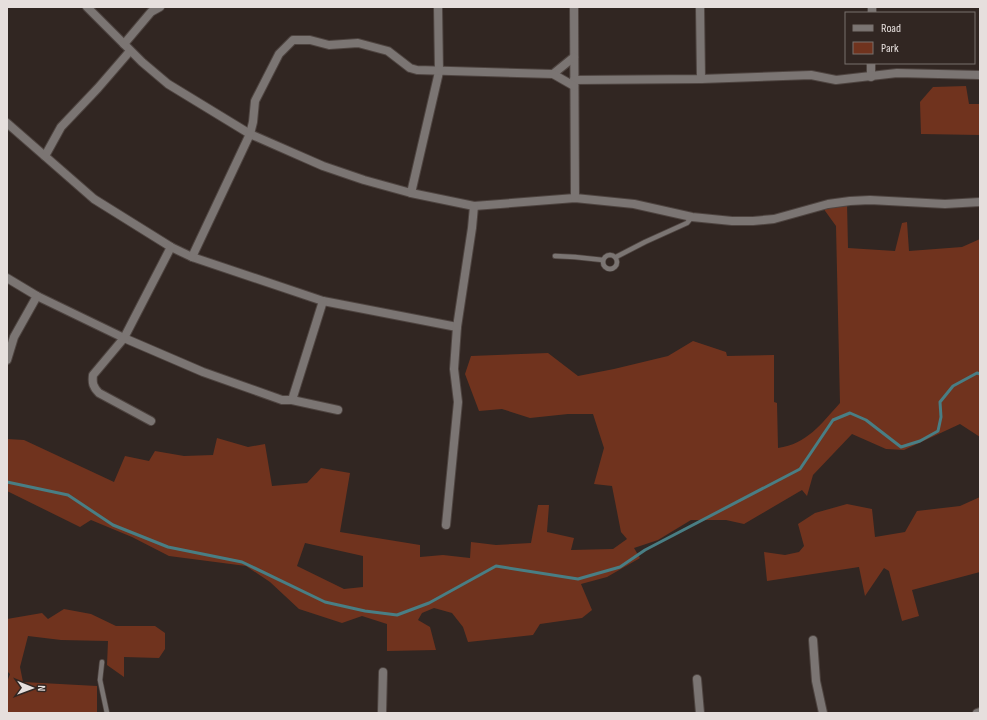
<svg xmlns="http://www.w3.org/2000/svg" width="987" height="720" font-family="'Sofia Sans Condensed',sans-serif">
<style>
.green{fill:#70331e;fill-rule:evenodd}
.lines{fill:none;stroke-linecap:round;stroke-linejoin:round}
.stream{stroke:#497e84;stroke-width:3}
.lane-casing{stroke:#4e4440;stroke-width:6}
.street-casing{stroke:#4e4440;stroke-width:10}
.lane{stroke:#7b7573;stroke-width:4.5}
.street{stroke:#7b7573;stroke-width:8}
</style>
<rect width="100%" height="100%" fill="#312622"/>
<g class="green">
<polygon points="966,86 969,104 980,104 980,135 921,134 920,102 933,87"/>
<path d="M847,203L848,248L895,251L902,223L907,222L909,251L962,247L980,239V437L960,424L904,450L886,449L852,434L813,475L807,496L802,490L744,524L726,520H691L658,540L634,548L640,558L607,577L581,584L592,610L582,618L540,624L533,635L468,642L463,627L452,613L434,608L422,613L418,620L430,627L436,650L387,651V624L362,616L342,623L299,609L270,582L246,566L169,556L132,537L91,520L80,527L7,491V439L24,440L114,482L125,456L149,461L155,451L184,456L213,455L217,438L248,447L265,444L272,486L307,483L321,468L350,473L340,532L420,545V557L443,555L470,558L471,542L496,545L531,543L538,505H549L547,532L574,538L571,550L613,549L627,539L621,532L612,486L594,484L604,448L593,414H568L530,418L502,409L479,411L465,374L471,356L548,353L578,376L614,369L668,356L693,341L726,352L727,356L774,355V402L777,403L778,448C807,444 821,424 840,403L836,226L823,208ZM305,543L363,556V587L344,589L297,566Z"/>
<polygon points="980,497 980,572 912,590 919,616 902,621 889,571 884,568 865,596 859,567 767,581 764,552 785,555 799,552 804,546 798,524 815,513 847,504 872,509 875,537 905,532 917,511 960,506"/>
<polygon points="64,609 91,614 116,626 155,626 165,633 165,649 159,658 124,657 124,677 107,665 108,641 61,640 28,636 20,667 23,682 97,686 97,713 7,713 7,682 10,674 7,671 7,619 42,613 48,619"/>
</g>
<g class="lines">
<polyline class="stream" points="7,482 68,495 113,525 168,547 242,562 325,602 365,611 397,615 429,603 496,566 578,579 620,567 645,550 800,469 833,420 850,413 866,420 901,447 920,441 938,431 941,417 940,402 953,386 977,373 980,374"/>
<g class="lane-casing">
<g id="lane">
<circle cx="610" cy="262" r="7"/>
<polyline points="555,256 575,257 603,260"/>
<polyline points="616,257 645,242 687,223 692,217"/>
<polyline points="102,662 100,680 107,713"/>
</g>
</g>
<g class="street-casing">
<g id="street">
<polyline points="87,7 142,62 168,84 250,134 323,166 364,180 411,193 474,206 575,198 634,204 692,217 732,221 753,221 774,219 828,204 850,201 870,200 945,204 980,202"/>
<polyline points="574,7 575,198"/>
<polyline points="700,7 701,79"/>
<polyline points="872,13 872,7"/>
<polyline points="124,44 151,12 160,7"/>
<polyline points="553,74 574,57"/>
<polyline points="871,77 871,63"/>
<polyline points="574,80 701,79 811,75 836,80 897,73 980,75"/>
<polyline points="7,123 94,199 171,247 192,257 323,301 457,327"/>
<polyline points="45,156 61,127 98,88 130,51"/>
<polyline points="411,193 439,72 438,7"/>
<polyline points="192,257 250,134 253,122 255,101 279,54 293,40 310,40 329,45 358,43 388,51 410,68 417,70 553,74 574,86"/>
<polyline points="7,278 37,296 124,338 203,372 282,400 292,400 338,410"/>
<polyline points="7,360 14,337 37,296"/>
<polyline points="292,400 323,301"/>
<path d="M151,421L99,393C93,387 92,383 93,375L124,338L171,247"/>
<polyline points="446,525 458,402 454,369 457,327 472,228 474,206"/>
<polyline points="813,640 816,681 823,713"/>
<polyline points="697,679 700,713"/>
<polyline points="382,713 383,672"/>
<polyline points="977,713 980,712"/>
</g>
</g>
<use href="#lane" class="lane"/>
<use href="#street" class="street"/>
</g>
<rect width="987" height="720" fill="none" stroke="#e6dfdd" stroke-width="16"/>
<rect x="845" y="12" width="130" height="52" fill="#312622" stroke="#79706d"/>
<rect x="853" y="25" width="20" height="6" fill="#7b7573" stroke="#79706d"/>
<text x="881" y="32" font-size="12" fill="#e6dfdd">Road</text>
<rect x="853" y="42" width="20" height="12" fill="#70331e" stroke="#79706d"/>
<text x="881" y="52" font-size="12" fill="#e6dfdd">Park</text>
<g transform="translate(32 688) rotate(91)" stroke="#312622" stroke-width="3" paint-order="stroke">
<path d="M0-3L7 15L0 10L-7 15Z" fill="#e6dfdd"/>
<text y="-6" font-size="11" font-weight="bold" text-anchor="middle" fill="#e6dfdd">N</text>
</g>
</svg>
